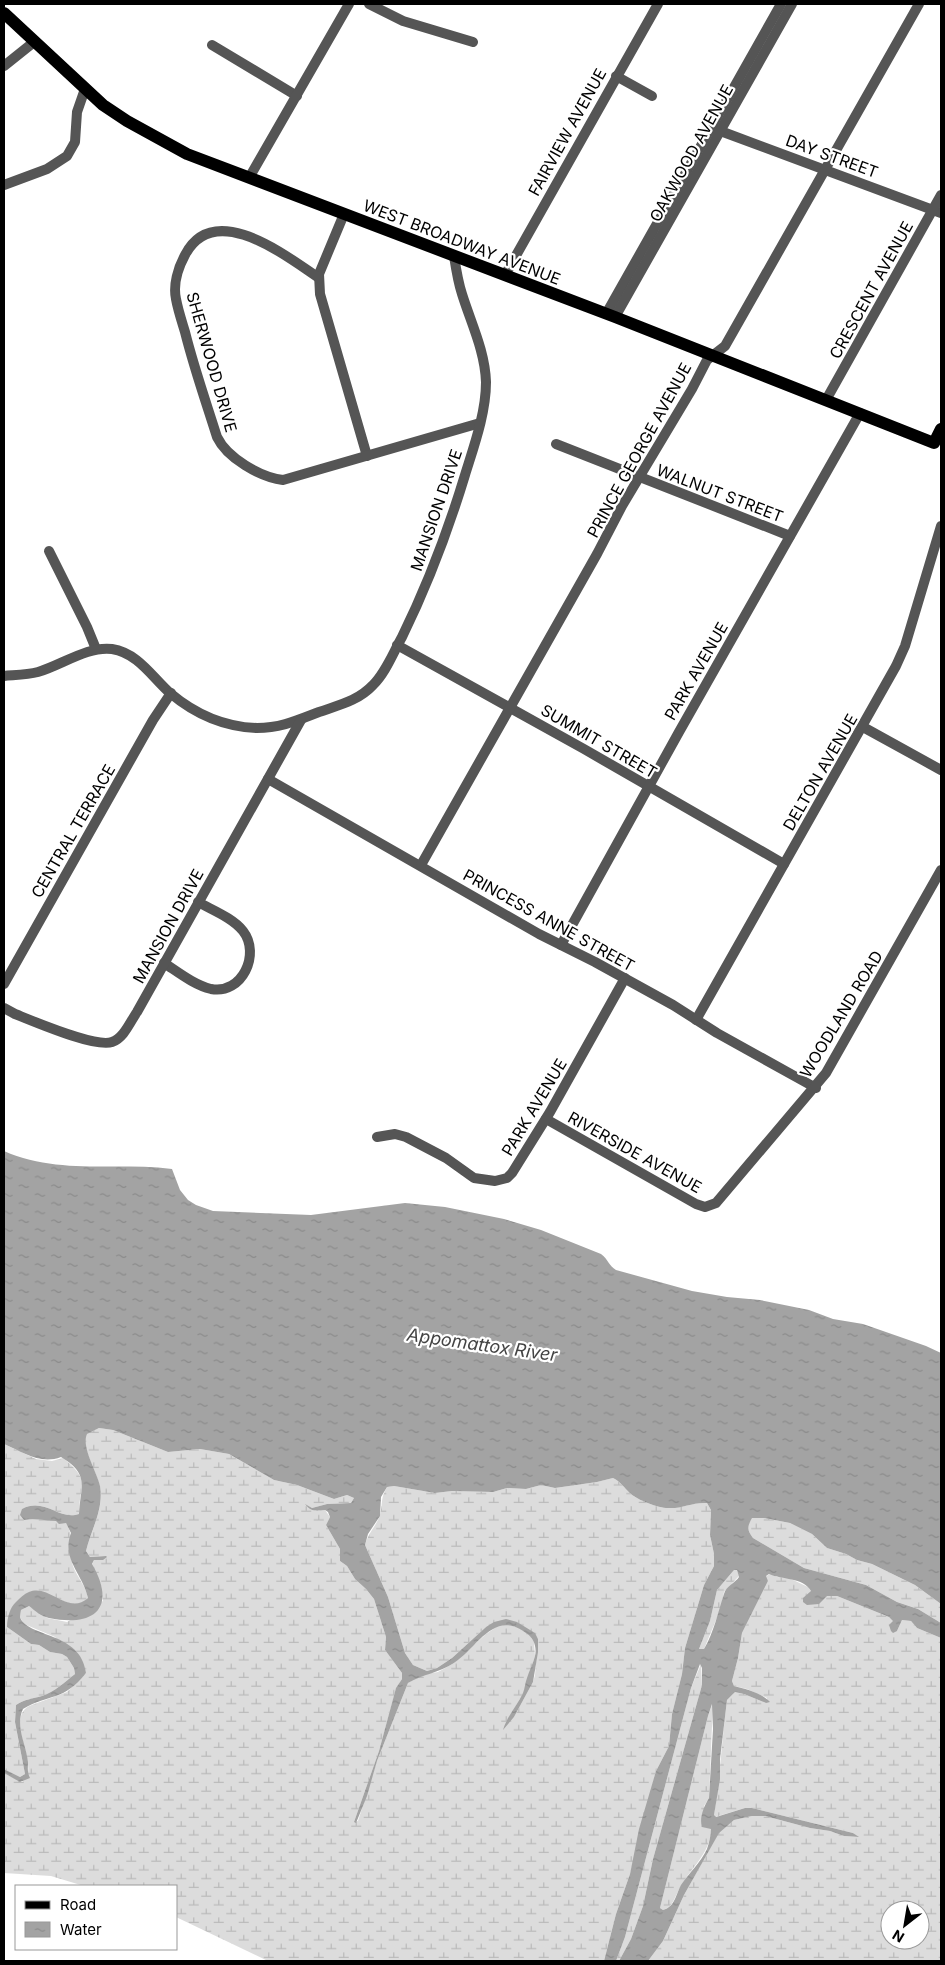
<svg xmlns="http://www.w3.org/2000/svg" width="945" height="1965" font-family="Inter,sans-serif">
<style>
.wetland{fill:url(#wetland-marsh);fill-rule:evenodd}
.water{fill:url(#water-ripples);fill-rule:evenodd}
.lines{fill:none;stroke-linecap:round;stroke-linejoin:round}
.minor{stroke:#555;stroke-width:10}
.major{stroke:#000;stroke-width:12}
.labels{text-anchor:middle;stroke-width:4.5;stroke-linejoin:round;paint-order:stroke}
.street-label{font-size:16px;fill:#000;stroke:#fff}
.water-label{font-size:18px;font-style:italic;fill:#444;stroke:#fff}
</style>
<defs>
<pattern id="wetland-marsh" width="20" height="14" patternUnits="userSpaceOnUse" patternTransform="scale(1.25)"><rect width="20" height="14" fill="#dcdcdc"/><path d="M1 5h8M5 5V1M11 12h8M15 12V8" fill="none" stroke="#bbb"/></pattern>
<pattern id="water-ripples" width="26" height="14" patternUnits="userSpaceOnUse" patternTransform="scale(1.25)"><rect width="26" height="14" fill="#a3a3a3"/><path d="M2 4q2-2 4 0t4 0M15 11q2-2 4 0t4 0" fill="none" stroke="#8b8b8b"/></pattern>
</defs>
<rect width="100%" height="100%" fill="#fff"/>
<g class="wetland">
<path d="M99,1428L113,1430L168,1452L200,1449L229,1454L274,1480L297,1485L334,1499L347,1495L354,1498L351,1503L327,1504L312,1508L306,1505L316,1511L325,1510L330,1517L326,1525L340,1549V1561L347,1566L355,1579L366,1589L374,1599L386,1637L385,1650L402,1673V1679L396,1689L379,1751L354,1822L358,1821L377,1761L408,1683L420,1675L438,1672L454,1663L486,1634L498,1626L508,1624L521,1629L529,1634L534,1642L535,1656L524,1692L505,1724L514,1717L533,1682L535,1675L538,1639L517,1622L486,1627L452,1658L437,1668L427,1671L413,1665L405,1653L388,1597L365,1545C368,1533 377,1525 380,1515C383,1503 380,1499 387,1487L394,1486L435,1493L452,1491L493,1492L507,1488L526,1489L541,1485L555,1488L597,1482L613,1478C621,1482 624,1488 631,1494C638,1500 658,1508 668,1508C682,1509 691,1502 707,1503L711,1510L710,1535L714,1554V1566L704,1585L685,1648L682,1674L672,1714L669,1746L656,1771L630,1874L616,1914L604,1961H268L176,1917V1886H84L51,1876L4,1873V1773L22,1782C25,1779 28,1776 28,1772C31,1753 8,1718 29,1706L67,1692L86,1673L55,1637L24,1624L20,1617L21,1610L29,1606L47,1618L67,1622L103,1601L101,1585L92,1565L94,1560L106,1556L90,1557L86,1551C91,1530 104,1510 100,1487C97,1472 81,1448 86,1434Z"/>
<path d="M4,1444L36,1459L52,1461L63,1458C92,1481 79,1484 79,1514C59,1521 45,1497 22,1509L24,1520C36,1518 54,1520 66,1523C76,1540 68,1551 73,1566C77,1577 86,1586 88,1598C86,1600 84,1602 82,1604C72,1608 45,1591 31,1591L7,1627L31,1644L39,1645L50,1652L62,1654L67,1657L74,1668L75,1674C65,1682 54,1692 42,1696C32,1699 25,1699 16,1705L15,1722L25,1774L20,1777L4,1769Z"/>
<path d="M751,1518H764L790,1523L812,1534L827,1548L846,1554L857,1560L872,1564L915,1585L941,1604V1623L918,1609L897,1602L866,1585L804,1568L753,1538C747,1530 747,1527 751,1518Z"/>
<polygon points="734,1570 737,1570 739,1576 724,1592 721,1608 704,1649 699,1649 710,1621 717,1590"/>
<path d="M770,1574L777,1577L789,1578L808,1587L811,1591L827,1596H837L889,1617L894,1621L897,1631L902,1620L911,1621L917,1628L941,1638V1961H648L663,1941L684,1895L719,1832L734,1820L752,1816H765L810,1828L830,1831L844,1836L858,1837L853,1833L752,1808H745L715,1817L714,1815C720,1777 722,1738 727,1700L735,1692L744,1694L766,1703L767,1698L747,1689L734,1686L732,1681L738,1658L742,1633L768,1581L765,1577ZM890,1910H920V1940H890Z"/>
<polygon points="701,1664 702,1685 653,1859 643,1906 631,1939 619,1961 616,1961 625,1937 691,1688"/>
<path d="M713,1702L709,1798L704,1806C706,1814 712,1824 711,1832C709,1854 691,1868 681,1886C675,1895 674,1907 663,1910L660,1908L708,1716Z"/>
</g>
<path class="water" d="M4,1151C57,1175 117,1162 172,1169L180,1190L188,1200L196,1205L213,1211L311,1215L405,1203L445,1207L504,1219L541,1230L601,1254C608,1259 609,1266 616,1270L692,1291L727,1297L760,1300L809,1310L833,1319L863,1324L926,1346L941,1353V1604L915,1585L872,1564L857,1560L846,1554L827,1548L812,1534L790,1523L764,1518H752C747,1527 747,1530 753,1538L804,1568L866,1585L897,1602L918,1609L941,1623V1638L917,1628L911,1621L902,1620L897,1631L893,1633L891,1631L889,1625L893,1621L889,1617L837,1596H827L819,1604L807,1605L803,1602V1598L811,1591C803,1577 782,1580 769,1574L766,1576L768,1581L742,1633L738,1658L732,1681L734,1686C746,1689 762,1693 770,1702L766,1703L744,1694L735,1692L727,1700L720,1759V1779L714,1815L716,1817L745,1808H752L853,1833L859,1837L844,1836L830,1831L810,1828L765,1816H752L734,1820L719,1833L684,1895L663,1941L648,1961H619L631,1939L643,1906L653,1859L702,1685V1668L700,1664L691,1688L625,1937L616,1961H604L616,1914L630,1874L639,1829L656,1771L669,1746L672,1714L682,1674L685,1648L704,1585L714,1566V1554L710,1535L711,1510L707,1503C692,1502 682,1509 668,1508C658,1508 638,1500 631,1494C624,1488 621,1482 613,1478L597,1482L555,1488L541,1485L526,1489L507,1488L493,1492L452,1491L435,1493L394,1486L387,1487L381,1497L380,1516L368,1534L365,1545L388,1597L405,1653L413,1665L427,1671L437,1668L452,1658L486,1627L494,1622L506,1619L517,1622L535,1633L538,1639V1652L533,1682L514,1717L503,1730C507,1716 517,1706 523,1693C525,1688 525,1683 527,1678C529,1671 533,1664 535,1656C537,1647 534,1638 526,1633C494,1609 478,1647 454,1663C439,1673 423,1674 408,1683L377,1761L367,1796L356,1823L354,1822L379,1751L396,1688L402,1679V1673L385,1650L386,1637L374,1599L366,1589L355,1579L347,1566L340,1561V1549L326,1525L330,1517L328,1512L325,1510C316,1511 311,1512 305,1504L312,1508L327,1504L351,1503L354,1498L347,1495L334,1499L297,1485L274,1480L229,1454L200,1449L168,1452L113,1430L99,1428L87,1434C81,1447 97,1472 100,1486C104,1509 91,1530 86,1551L90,1557L106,1556L107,1557L103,1560H94L92,1564C118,1609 93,1627 49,1618C42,1617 34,1610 29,1606L21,1610L20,1617C27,1638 81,1631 86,1673C63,1702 50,1693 23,1709C15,1726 26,1744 28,1762C28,1768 27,1772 30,1778L20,1782L4,1773V1769L20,1777L25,1774L15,1722L16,1705C25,1699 32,1699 42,1696C54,1692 65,1682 75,1674L74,1668L67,1657L62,1654L50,1652L39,1645L31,1644L7,1627C7,1618 10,1607 16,1602C20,1598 24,1594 29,1592C49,1583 68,1616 88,1598C83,1574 61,1559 71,1533L66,1523L59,1524L56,1521C45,1521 36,1518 24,1520L20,1515L22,1509C45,1497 59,1521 79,1514C80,1487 91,1475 61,1457C40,1465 23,1452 4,1444ZM734,1570H737L739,1577C735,1583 726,1586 724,1594C718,1612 714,1632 704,1649H699L710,1621L717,1590ZM712,1704L713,1729L709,1798C704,1806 699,1818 702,1827L711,1829C711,1835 709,1843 707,1849C701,1862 689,1873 681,1885C676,1894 675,1907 663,1910L660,1908L708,1716Z"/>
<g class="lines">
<g class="minor">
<polyline points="369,4 403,21 473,42"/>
<polyline points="212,45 297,96"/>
<polyline points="4,66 34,42"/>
<polyline points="616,76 652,96"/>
<polyline points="715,129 941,213"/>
<polyline points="249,178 349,4"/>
<polyline points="4,185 47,169 67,156 75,142 77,112 85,89"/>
<polyline points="344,214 319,274 320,294 367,456"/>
<polyline points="505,275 658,4"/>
<path d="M319,278C286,256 214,199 185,255C178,268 173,285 176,299C178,310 182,322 185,332C194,368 206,402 217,437C227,458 260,477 283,480L480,423"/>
<polyline points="606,314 781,4"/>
<polyline points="615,317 792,4"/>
<polyline points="826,400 941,195"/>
<polyline points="556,444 790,536"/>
<polyline points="49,551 87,627 96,649"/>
<polyline points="397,645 584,749 784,864"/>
<path d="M4,676C15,675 27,675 38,672C62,665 87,646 112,649C138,653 152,677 170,693C195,714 224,727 257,728C281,728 298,720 319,712C339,705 358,701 373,685C386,672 393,653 402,637C428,584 448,531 465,475C474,446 486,413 486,382C485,351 471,323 462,294C458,282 456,269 454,256"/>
<polyline points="863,727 941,770"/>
<polyline points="268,779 539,934 595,962 673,1005 717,1033 816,1088"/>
<polyline points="421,865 597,554 622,506 692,389 707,360 725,346 919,4"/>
<polyline points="561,945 679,732 860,413"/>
<path d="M164,963C178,972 194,985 211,989C242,995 261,954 243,931C233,918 212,910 198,902"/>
<polyline points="4,984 153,720 171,693"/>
<path d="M4,1008L15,1014C33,1021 95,1048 112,1042C124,1038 130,1022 137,1012L301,720"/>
<polyline points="696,1020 896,666 905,646 941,526"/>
<polyline points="546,1119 696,1204 705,1207 716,1203 826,1073 941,870"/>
<polyline points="377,1137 395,1134 406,1137 446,1158 474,1178 495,1181 507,1178 512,1173 550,1112 625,978"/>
</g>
<polyline class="major" points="4,13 103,105 127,121 187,154 615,317 934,443 941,429"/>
</g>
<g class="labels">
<g class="street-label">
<text transform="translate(567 132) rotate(-61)" y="6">FAIRVIEW AVENUE</text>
<text transform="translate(691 153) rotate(-61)" y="6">OAKWOOD AVENUE</text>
<text transform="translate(832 156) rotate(20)" y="6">DAY STREET</text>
<text transform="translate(462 242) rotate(21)" y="6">WEST BROADWAY AVENUE</text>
<text transform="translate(871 290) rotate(-61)" y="6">CRESCENT AVENUE</text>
<text transform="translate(212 362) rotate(74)" y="6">SHERWOOD DRIVE</text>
<text transform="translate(639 450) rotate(-61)" y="6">PRINCE GEORGE AVENUE</text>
<text transform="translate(720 493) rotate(21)" y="6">WALNUT STREET</text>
<text transform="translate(436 510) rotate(-71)" y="6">MANSION DRIVE</text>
<text transform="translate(696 671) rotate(-60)" y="6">PARK AVENUE</text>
<text transform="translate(599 741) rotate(30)" y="6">SUMMIT STREET</text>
<text transform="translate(820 772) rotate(-60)" y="6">DELTON AVENUE</text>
<text transform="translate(73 831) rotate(-60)" y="6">CENTRAL TERRACE</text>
<text transform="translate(549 920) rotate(29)" y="6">PRINCESS ANNE STREET</text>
<text transform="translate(168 926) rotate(-61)" y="6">MANSION DRIVE</text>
<text transform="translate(841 1014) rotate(-59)" y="6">WOODLAND ROAD</text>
<text transform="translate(534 1107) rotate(-59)" y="6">PARK AVENUE</text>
<text transform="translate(635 1152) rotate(29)" y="6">RIVERSIDE AVENUE</text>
</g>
<g class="water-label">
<text transform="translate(482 1345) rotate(8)" y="6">Appomattox River</text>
</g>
</g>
<rect width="945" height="1965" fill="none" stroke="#000000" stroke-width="10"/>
<rect x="15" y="1885" width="162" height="65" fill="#ffffff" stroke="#999999"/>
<rect x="25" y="1901" width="25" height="8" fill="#000000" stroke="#999999"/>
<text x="60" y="1910" font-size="15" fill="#000000">Road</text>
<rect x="25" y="1922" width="25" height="15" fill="url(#water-ripples)" stroke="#999999"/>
<text x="60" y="1935" font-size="15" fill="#000000">Water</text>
<g transform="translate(905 1925) rotate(211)"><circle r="24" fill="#ffffff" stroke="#999999"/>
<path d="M0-4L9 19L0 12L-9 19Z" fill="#000000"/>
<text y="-8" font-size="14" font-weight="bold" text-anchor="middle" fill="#000000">N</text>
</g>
</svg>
